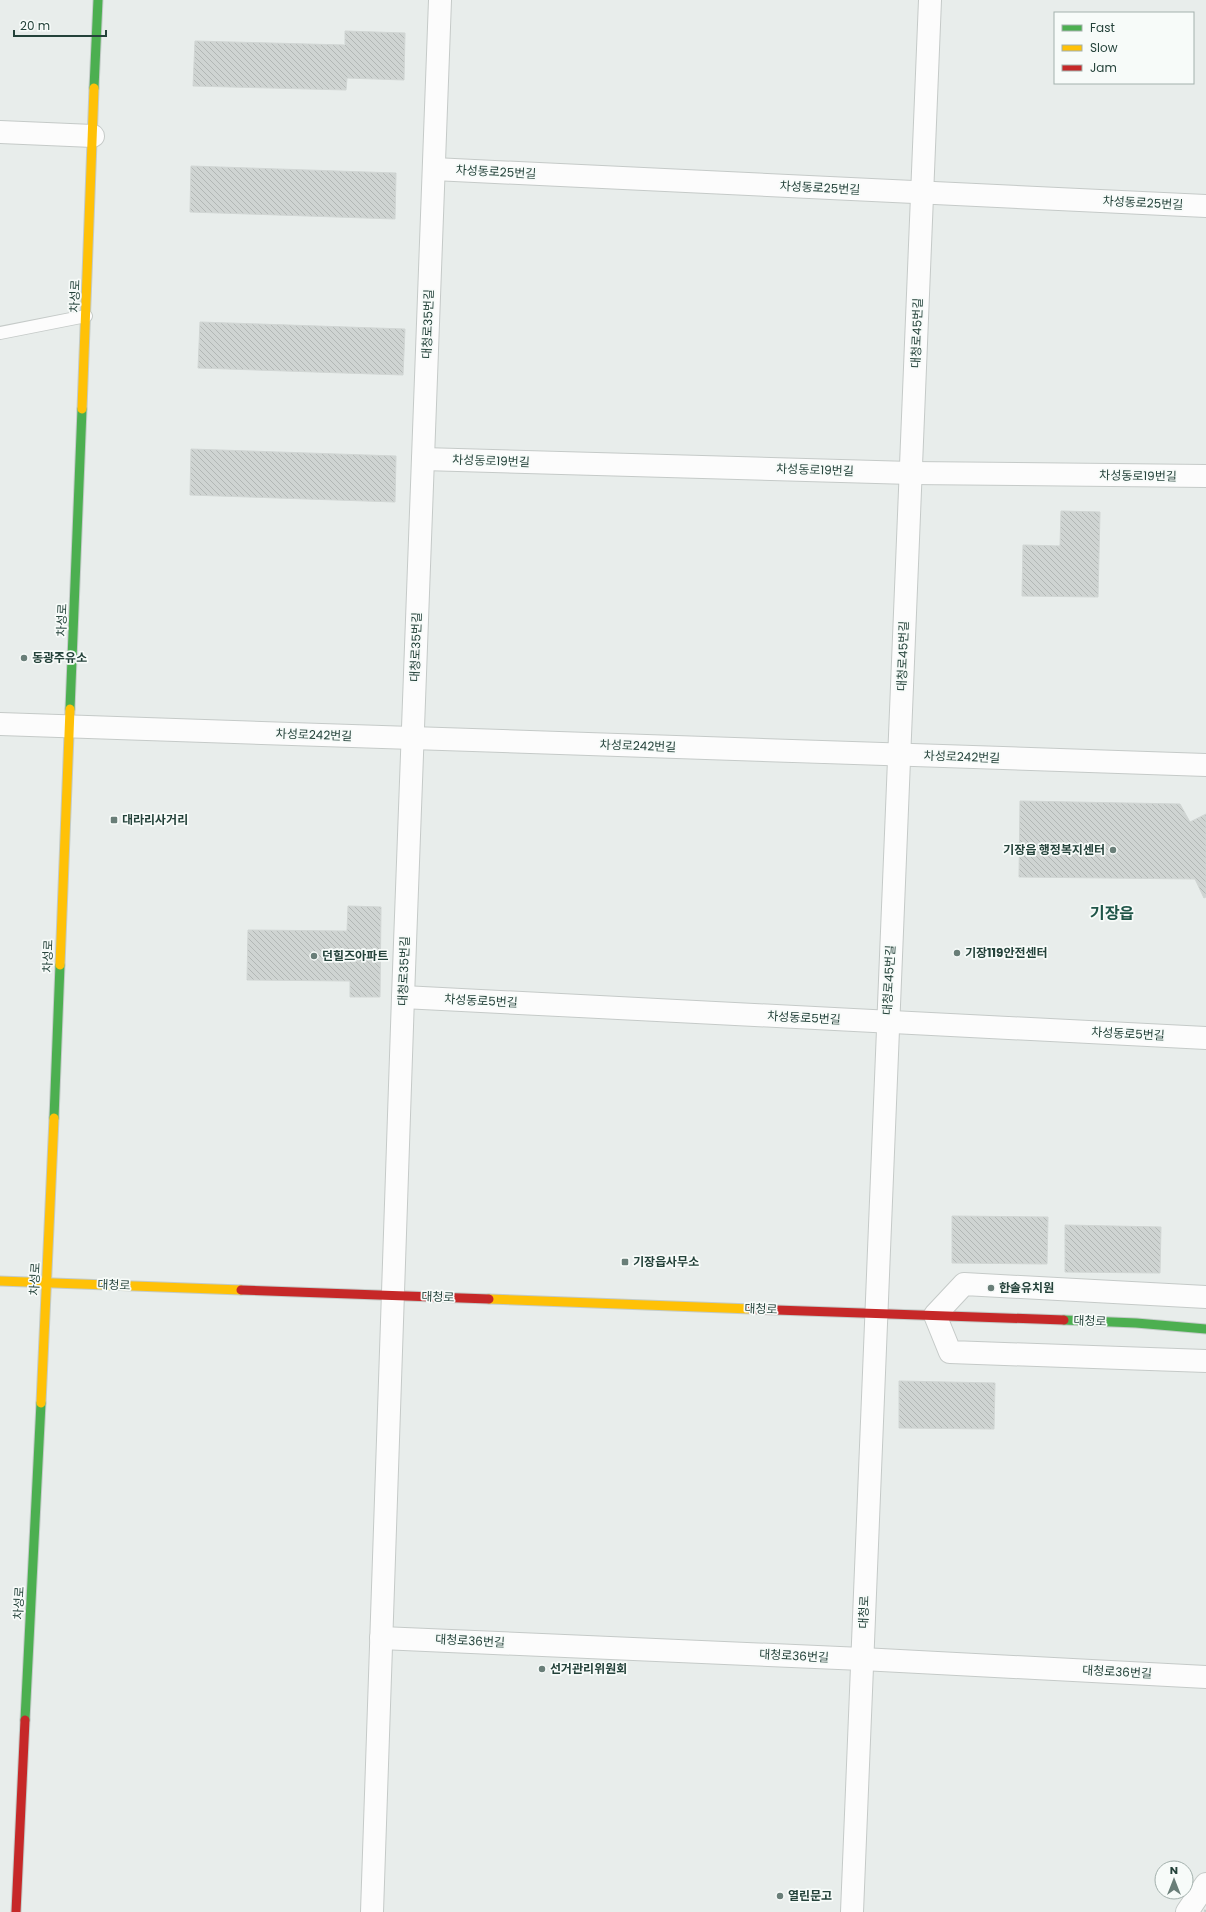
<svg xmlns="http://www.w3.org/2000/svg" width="1206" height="1912" font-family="Poppins,'Noto Sans KR',sans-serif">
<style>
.building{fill:url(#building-back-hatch);stroke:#d1d6d4}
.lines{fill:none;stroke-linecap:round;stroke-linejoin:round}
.lane-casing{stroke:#c5cac8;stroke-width:14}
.street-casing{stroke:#c5cac8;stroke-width:24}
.fast-casing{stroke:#c3cbc8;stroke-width:11}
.slow-casing{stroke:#c3cbc8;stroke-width:11}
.jam-casing{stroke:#c3cbc8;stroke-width:11}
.lane{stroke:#fcfcfc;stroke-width:12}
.street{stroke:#fcfcfc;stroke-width:22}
.fast{stroke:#4caf50;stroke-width:9}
.slow{stroke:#ffc107;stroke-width:9}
.jam{stroke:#c62828;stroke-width:9}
.rail{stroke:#c9cdcc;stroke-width:3;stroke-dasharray:8 4;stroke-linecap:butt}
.poi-dot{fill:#697e78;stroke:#f7fbf9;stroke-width:1.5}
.labels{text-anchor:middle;stroke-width:3.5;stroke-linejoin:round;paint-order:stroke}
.street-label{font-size:12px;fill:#24423a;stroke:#f7fbf9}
.poi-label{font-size:12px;font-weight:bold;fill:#24423a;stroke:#f7fbf9;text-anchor:start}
.district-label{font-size:16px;font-weight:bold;fill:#1f5548;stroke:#f7fbf9}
</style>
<defs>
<pattern id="building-back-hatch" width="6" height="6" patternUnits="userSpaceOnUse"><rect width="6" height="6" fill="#cfd4d2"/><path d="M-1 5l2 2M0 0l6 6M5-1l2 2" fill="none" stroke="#b2b7b5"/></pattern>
</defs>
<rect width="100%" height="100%" fill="#e8edeb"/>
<g class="building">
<polygon points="345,31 405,33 404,80 347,78 346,90 193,86 195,41 345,45"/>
<polygon points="191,166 396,173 395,219 190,212"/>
<polygon points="200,322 405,329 403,375 198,368"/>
<polygon points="191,449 396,456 395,502 190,495"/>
<polygon points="1061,511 1100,512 1098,597 1022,596 1023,545 1060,546"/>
<polygon points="1020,801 1180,804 1190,822 1206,814 1206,897 1204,898 1195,879 1019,877"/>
<polygon points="348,906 381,907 380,997 350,997 350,981 247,980 248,930 347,931"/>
<polygon points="952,1216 1048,1217 1047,1264 952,1263"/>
<polygon points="1065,1225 1161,1227 1160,1273 1065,1272"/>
<polygon points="899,1381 995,1383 994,1429 899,1428"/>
</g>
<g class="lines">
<g class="lane-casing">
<polyline id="lane" points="0,333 86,316"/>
</g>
<g class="street-casing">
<g id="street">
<polyline points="0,132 93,136"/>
<polyline points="434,169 1206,206"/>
<polyline points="423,459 911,473 1206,476"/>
<polyline points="0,724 1206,765"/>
<polyline points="403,997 1206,1038"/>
<polyline points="1206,1297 964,1284 935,1315 950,1352 1206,1361"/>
<polyline points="381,1638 862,1659 1206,1677"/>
<polyline points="372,1912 403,997 440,0"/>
<polyline points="852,1912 930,0"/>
<polyline points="1187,1912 1206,1884"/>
</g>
</g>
<g class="fast-casing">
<g id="fast">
<polyline points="94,88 98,0"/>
<polyline points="70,709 82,409"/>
<polyline points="54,1118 60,965"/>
<polyline points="1064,1320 1136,1323 1206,1329"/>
<polyline points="25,1720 41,1403"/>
</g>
</g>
<g class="slow-casing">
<g id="slow">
<polyline points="82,409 94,88"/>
<polyline points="60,965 70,709"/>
<polyline points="0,1281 241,1290"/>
<polyline points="489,1299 751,1309"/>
<polyline points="41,1403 54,1118"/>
</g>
</g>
<g class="jam-casing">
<g id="jam">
<polyline points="241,1290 489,1299"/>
<polyline points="751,1309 1064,1320"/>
<polyline points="16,1912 25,1720"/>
</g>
</g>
<use href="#lane" class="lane"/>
<use href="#street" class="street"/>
<use href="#fast" class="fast"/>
<use href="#slow" class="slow"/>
<use href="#jam" class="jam"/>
<polyline class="rail" points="1205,1912 1206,1910"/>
</g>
<g class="poi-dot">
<circle cx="24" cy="658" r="4"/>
<rect x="110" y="816" width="8" height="8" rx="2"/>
<circle cx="1113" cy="850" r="4"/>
<circle cx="957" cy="953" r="4"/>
<circle cx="314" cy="956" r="4"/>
<rect x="621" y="1258" width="8" height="8" rx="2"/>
<circle cx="991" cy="1288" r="4"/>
<circle cx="542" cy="1669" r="4"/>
<circle cx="780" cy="1896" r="4"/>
</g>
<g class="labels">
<g class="street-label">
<text transform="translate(496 172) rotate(3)" y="4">차성동로25번길</text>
<text transform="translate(820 188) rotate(3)" y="4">차성동로25번길</text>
<text transform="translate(1143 203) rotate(3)" y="4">차성동로25번길</text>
<text transform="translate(75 296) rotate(-88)" y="4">차성로</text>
<text transform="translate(428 324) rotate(-88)" y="4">대청로35번길</text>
<text transform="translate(917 333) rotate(-88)" y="4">대청로45번길</text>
<text transform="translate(491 461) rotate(2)" y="4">차성동로19번길</text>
<text transform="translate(815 470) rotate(2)" y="4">차성동로19번길</text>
<text transform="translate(1138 476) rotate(1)" y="4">차성동로19번길</text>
<text transform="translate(62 620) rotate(-88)" y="4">차성로</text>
<text transform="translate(416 647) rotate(-88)" y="4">대청로35번길</text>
<text transform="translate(903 656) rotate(-88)" y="4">대청로45번길</text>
<text transform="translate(314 735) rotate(2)" y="4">차성로242번길</text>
<text transform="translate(638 746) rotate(2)" y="4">차성로242번길</text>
<text transform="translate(962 757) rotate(2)" y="4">차성로242번길</text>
<text transform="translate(48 956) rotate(-88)" y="4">차성로</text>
<text transform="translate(404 971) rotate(-88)" y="4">대청로35번길</text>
<text transform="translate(889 980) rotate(-87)" y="4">대청로45번길</text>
<text transform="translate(481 1001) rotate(3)" y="4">차성동로5번길</text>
<text transform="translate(804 1018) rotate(3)" y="4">차성동로5번길</text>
<text transform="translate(1128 1034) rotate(3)" y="4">차성동로5번길</text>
<text transform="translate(35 1279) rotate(-87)" y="4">차성로</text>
<text transform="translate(114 1285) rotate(2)" y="4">대청로</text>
<text transform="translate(438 1297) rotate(2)" y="4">대청로</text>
<text transform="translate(761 1309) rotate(2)" y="4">대청로</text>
<text transform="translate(1090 1321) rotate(2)" y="4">대청로</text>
<text transform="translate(19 1603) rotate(-87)" y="4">차성로</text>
<text transform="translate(864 1612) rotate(-88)" y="4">대청로</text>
<text transform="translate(470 1641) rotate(3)" y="4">대청로36번길</text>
<text transform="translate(794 1656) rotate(3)" y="4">대청로36번길</text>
<text transform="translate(1117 1672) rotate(3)" y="4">대청로36번길</text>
</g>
<g class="poi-label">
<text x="32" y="662">동광주유소</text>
<text x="122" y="824">대라리사거리</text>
<text x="1105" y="854" text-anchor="end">기장읍 행정복지센터</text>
<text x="965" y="957">기장119안전센터</text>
<text x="322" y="960">던힐즈아파트</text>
<text x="633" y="1266">기장읍사무소</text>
<text x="999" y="1292">한솔유치원</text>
<text x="550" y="1673">선거관리위원회</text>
<text x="788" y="1900">열린문고</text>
</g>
<g class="district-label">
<text x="1112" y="919">기장읍</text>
</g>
</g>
<rect x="1054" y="12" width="140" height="72" fill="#f7fbf9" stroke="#a3b1ad"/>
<rect x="1062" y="25" width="20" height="6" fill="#4caf50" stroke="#a3b1ad"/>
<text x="1090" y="32" font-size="12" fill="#24423a">Fast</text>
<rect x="1062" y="45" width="20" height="6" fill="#ffc107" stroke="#a3b1ad"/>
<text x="1090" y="52" font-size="12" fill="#24423a">Slow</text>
<rect x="1062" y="65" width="20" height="6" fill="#c62828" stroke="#a3b1ad"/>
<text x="1090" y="72" font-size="12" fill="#24423a">Jam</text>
<g transform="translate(1174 1880)"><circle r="19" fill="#f7fbf9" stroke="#a3b1ad"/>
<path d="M0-3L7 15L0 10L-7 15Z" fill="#697e78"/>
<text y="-6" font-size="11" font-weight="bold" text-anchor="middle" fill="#24423a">N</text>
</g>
<path d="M14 30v6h92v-6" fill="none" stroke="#24423a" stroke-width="2"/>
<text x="20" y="30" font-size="12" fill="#24423a" stroke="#f7fbf9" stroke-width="3" paint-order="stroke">20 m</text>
</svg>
